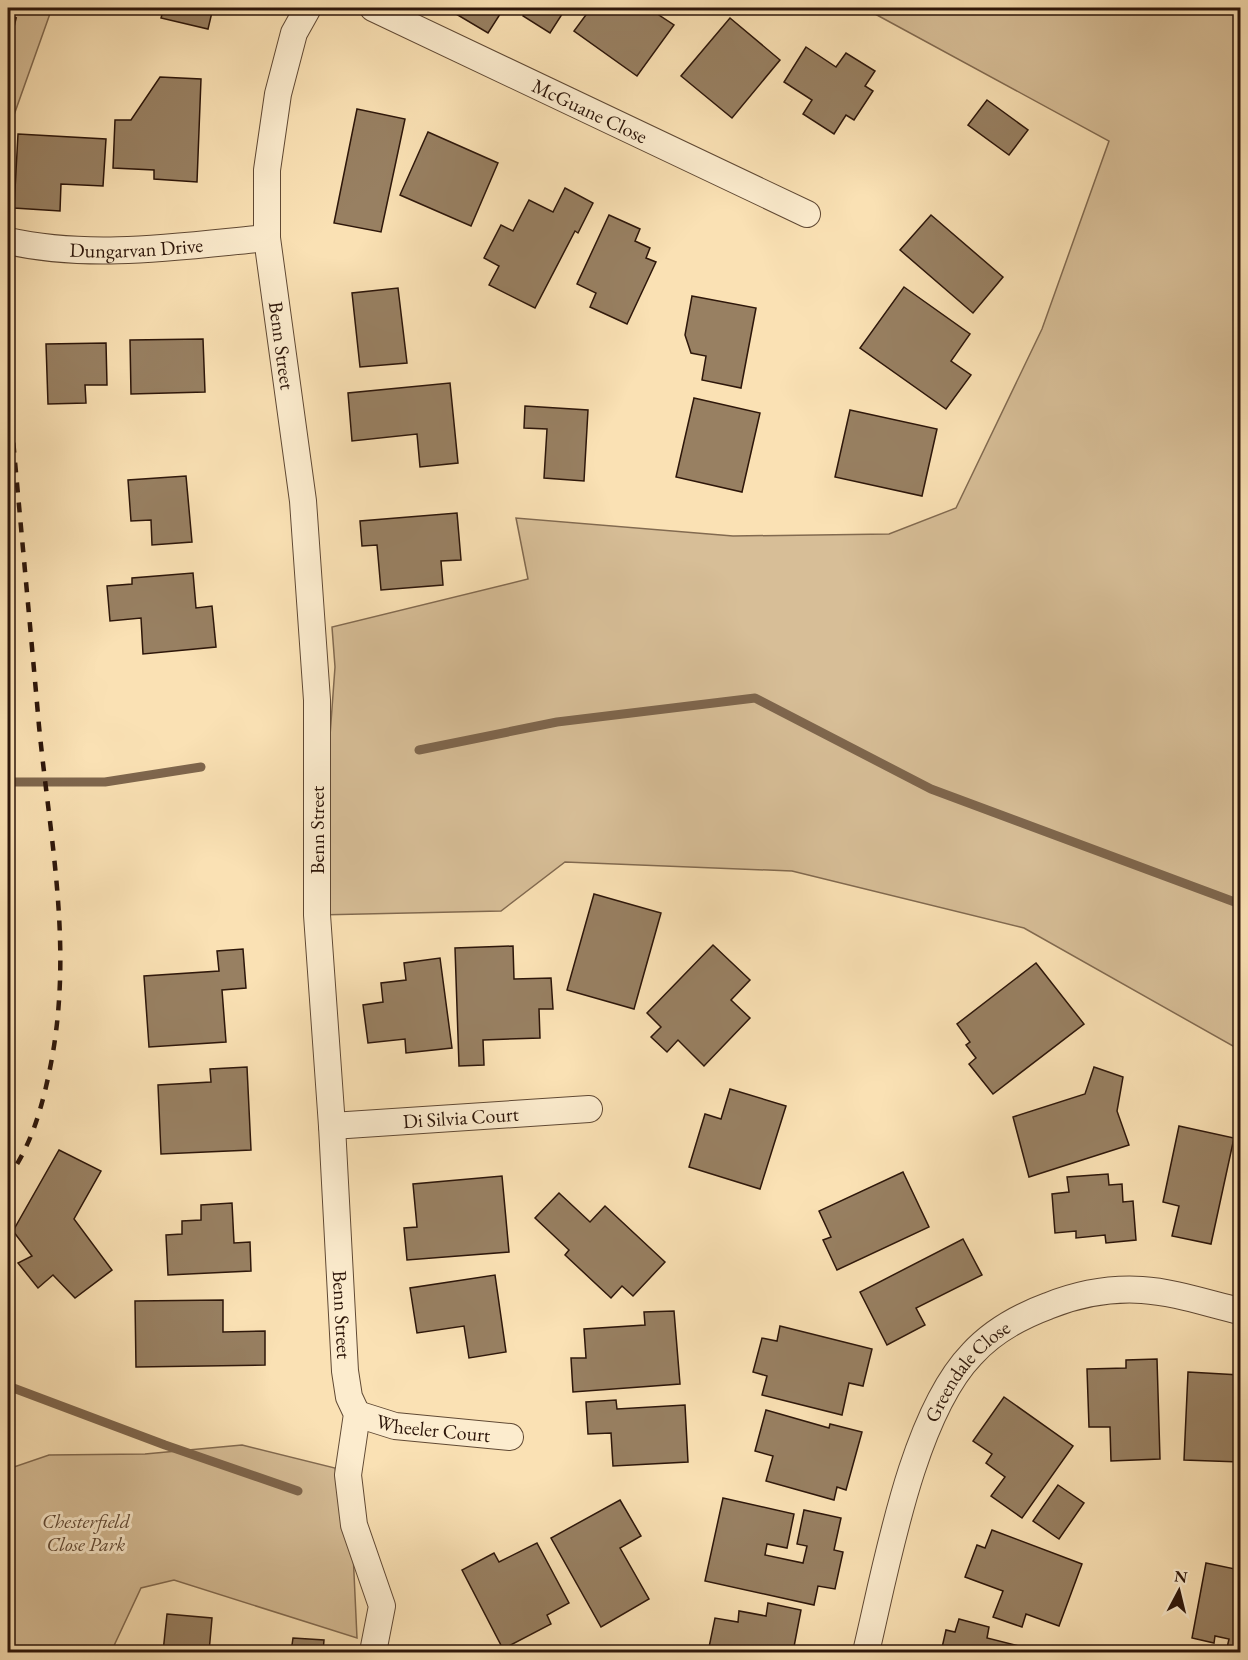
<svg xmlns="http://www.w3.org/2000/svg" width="1248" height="1660" font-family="'EB Garamond',serif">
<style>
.green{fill:#d7be97;stroke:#826a50;stroke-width:1.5}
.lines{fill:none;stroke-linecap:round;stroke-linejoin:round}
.stream{stroke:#7e664d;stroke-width:9}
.building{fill:#988062;stroke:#2d160a;stroke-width:1.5}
.street-casing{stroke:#604934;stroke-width:28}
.street{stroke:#fcecce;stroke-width:26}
.rail{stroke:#2d160a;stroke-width:4.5;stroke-dasharray:10 10;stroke-linecap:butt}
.labels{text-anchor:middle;stroke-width:6;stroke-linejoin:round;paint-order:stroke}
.street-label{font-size:20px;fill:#2d160a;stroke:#fcecce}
.park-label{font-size:20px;font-style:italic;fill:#604834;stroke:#fcecce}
</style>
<rect width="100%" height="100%" fill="#fae1b4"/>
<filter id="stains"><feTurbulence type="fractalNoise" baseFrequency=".00333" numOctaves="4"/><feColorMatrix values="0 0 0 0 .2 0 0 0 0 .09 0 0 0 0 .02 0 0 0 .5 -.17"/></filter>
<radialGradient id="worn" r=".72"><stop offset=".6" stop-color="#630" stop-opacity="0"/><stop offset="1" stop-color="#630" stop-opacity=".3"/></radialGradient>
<g class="green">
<polygon points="8,8 52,8 14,115 8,214"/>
<polygon points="864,8 1240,8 1240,1050 1024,928 792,871 565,862 501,911 317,915 335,667 332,627 528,579 516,518 733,536 889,534 956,508 1042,329 1109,141"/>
<polygon points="242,1445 335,1468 353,1552 357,1638 174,1580 141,1588 111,1652 8,1652 8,1469 49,1455 145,1454"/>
</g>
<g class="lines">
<g class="stream">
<polyline points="419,750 557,722 755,698 931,789 1240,904"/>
<polyline points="8,782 105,782 201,767"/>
<polyline points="8,1386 165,1445 298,1491"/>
</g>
</g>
<g class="building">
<polygon points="164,8 213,8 208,29 161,18"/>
<polygon points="460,8 504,8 488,33 456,14"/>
<polygon points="526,8 566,8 550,33 523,16"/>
<polygon points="591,8 664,8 659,15 674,25 637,76 574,31"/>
<polygon points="730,18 780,60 732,118 681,76"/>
<polygon points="806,47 836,67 846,53 875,71 865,86 873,91 854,120 846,115 834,134 803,114 812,100 784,82"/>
<polygon points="160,77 201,79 197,182 154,179 154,170 113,168 115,120 131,120"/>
<polygon points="987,100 1028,130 1009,155 968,125"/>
<polygon points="357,109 405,119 381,232 334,223"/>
<polygon points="428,132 498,163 471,226 400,195"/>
<polygon points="18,134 106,139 103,186 61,184 60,211 14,208"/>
<polygon points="565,188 593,203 578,233 575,231 535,308 489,285 499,266 484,258 501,225 513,231 529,200 553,212"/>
<polygon points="609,215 640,229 635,241 650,248 646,258 656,262 627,324 590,307 596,293 577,284"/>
<polygon points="931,215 1003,277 973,313 900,250"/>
<polygon points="904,287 970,334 951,361 971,375 946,409 860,348"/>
<polygon points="398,288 407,363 360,367 352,293"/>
<polygon points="692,296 756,308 741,388 702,380 706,356 691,353 685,335"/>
<polygon points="203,339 205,392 131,394 130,340"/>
<polygon points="106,343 107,385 85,385 86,403 48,404 46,344"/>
<polygon points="450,383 458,463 420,467 417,434 352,441 348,393"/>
<polygon points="694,398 760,413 742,492 676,477"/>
<polygon points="525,406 588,410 584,481 544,478 547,429 524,428"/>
<polygon points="850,410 937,429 922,496 835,477"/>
<polygon points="186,476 192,542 152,545 151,520 131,521 128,480"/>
<polygon points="457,513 461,560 441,561 443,585 381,590 377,545 362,546 360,521"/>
<polygon points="193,573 196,608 212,606 216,647 143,654 141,618 110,621 107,586 132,584 132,578"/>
<polygon points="594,894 661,913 634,1009 567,990"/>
<polygon points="713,945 750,980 731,1000 750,1018 704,1066 678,1040 667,1052 651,1037 661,1027 647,1013"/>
<polygon points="513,946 514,979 551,978 553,1009 539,1009 540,1038 483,1040 484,1065 459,1066 455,948"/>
<polygon points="243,949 246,988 222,990 226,1042 149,1047 144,976 219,971 217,951"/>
<polygon points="440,958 452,1048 406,1053 405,1039 368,1043 363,1005 383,1002 381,983 406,980 404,963"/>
<polygon points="1036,963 1084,1024 993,1094 969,1064 976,1058 966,1045 970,1042 957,1024"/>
<polygon points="247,1067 251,1150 161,1154 158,1085 211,1082 210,1069"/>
<polygon points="1094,1067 1123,1077 1117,1111 1129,1145 1029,1177 1013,1117 1085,1094"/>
<polygon points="730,1089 786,1106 760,1189 689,1167 705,1114 721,1119"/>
<polygon points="1179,1126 1234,1138 1211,1244 1172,1236 1179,1206 1163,1202"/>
<polygon points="59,1150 101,1171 74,1219 112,1270 75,1298 53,1275 38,1288 18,1263 32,1256 13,1231"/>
<polygon points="903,1172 929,1227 837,1270 823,1240 831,1237 819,1211"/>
<polygon points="1108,1174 1109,1185 1122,1184 1123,1202 1133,1201 1136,1240 1106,1243 1105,1235 1076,1238 1076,1231 1055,1233 1052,1194 1069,1192 1067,1177"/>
<polygon points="502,1176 509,1252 407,1260 404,1228 417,1227 413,1184"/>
<polygon points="559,1193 590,1222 605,1206 665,1262 633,1296 622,1286 611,1298 565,1255 569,1250 535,1218"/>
<polygon points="232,1203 234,1243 250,1242 251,1271 168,1275 166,1235 182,1234 182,1221 201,1220 201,1205"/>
<polygon points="1240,1218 1240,1246 1234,1245"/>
<polygon points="963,1239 982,1275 916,1308 925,1325 887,1345 860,1292"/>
<polygon points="495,1275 506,1352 469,1358 464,1326 417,1333 410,1288"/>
<polygon points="223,1300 223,1332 265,1331 265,1365 136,1367 135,1301"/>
<polygon points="674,1311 680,1384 573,1392 571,1358 586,1358 584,1329 645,1325 644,1312"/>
<polygon points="780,1326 872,1349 863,1386 849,1383 842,1415 762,1395 767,1376 753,1372 762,1338 777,1341"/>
<polygon points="1157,1359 1160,1459 1111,1461 1110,1427 1089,1427 1087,1369 1126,1368 1126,1360"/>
<polygon points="1188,1372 1240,1375 1240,1462 1184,1460"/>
<polygon points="1004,1397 1073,1446 1022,1518 991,1496 1005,1477 986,1463 992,1454 973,1441"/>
<polygon points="616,1400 617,1409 685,1405 688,1462 613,1466 611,1433 588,1434 586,1402"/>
<polygon points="766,1410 829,1428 830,1424 862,1432 846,1490 837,1487 834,1500 766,1481 773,1456 755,1451"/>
<polygon points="1058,1485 1084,1503 1059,1539 1033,1521"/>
<polygon points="723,1498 794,1514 787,1548 767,1544 765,1555 803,1563 807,1546 797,1544 804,1510 841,1518 834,1550 843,1552 835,1589 818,1586 814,1605 705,1581"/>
<polygon points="620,1500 641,1536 620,1548 649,1599 601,1627 551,1538"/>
<polygon points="992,1530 1082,1564 1059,1626 1026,1614 1022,1627 993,1617 1003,1591 965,1577 977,1545 985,1548"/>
<polygon points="537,1543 569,1603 547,1615 551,1624 503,1649 462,1570 494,1553 499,1562"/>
<polygon points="1206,1563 1240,1570 1240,1652 1226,1652 1229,1639 1215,1636 1214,1643 1192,1638"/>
<polygon points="768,1603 801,1610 793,1652 708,1652 715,1618 738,1622 739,1611 766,1616"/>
<polygon points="167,1614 212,1618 209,1652 163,1652"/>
<polygon points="959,1619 989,1627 987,1638 1023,1647 1022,1652 941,1652 946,1630 955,1632"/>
<polygon points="293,1638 324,1640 323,1652 234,1652 235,1647 291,1652"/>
</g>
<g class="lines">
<g class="street-casing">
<g id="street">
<path id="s1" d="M308,8L294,33L278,94L267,170V238L303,501L317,700V915L332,1126L345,1371L349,1397L357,1414L348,1475L354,1525L382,1606L373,1652"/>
<path id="s2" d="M373,8L807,214"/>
<path id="s3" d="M8,241C92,260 182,246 267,238"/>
<path id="s4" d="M332,1126L589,1109"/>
<path id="s5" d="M357,1414L395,1426L510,1437"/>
<path id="s6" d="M866,1652C886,1569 912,1416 972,1354C992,1332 1021,1316 1048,1306C1078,1294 1110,1288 1142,1290C1175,1292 1209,1304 1240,1311"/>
</g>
</g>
<use href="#street" class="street"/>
<g class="rail">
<polyline points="8,46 17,8"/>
<path d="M8,383C18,497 29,612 39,726C51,848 75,956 48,1078C40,1114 30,1147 8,1178"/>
</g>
</g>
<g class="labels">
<g class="street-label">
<text dy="7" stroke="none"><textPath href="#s2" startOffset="240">McGuane Close</textPath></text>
<text dy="7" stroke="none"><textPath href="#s3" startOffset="129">Dungarvan Drive</textPath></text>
<text dy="7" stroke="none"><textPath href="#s1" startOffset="345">Benn Street</textPath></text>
<text transform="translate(317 830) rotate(-90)" y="7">Benn Street</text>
<text dy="7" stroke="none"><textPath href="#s4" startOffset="129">Di Silvia Court</textPath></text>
<text dy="7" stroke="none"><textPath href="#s1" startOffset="1317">Benn Street</textPath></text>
<text dy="7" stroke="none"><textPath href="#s6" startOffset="303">Greendale Close</textPath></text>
<text dy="7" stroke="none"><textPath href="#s5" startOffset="78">Wheeler Court</textPath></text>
</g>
<g class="park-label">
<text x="86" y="1528">Chesterfield<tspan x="86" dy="23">Close Park</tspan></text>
</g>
</g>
<rect width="1248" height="1660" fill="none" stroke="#fae1b4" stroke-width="30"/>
<rect x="9" y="9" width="1230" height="1642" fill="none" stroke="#2d160a" stroke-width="3"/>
<rect x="15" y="15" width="1218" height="1630" fill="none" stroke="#2d160a" stroke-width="1.5"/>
<g transform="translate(1179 1591) rotate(7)" stroke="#fcecce" stroke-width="4.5" paint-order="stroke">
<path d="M0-4.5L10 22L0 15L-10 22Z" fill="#2d160a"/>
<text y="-9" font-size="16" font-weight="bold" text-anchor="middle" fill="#2d160a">N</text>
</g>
<rect width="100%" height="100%" filter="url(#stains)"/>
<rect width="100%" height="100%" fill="url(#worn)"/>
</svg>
